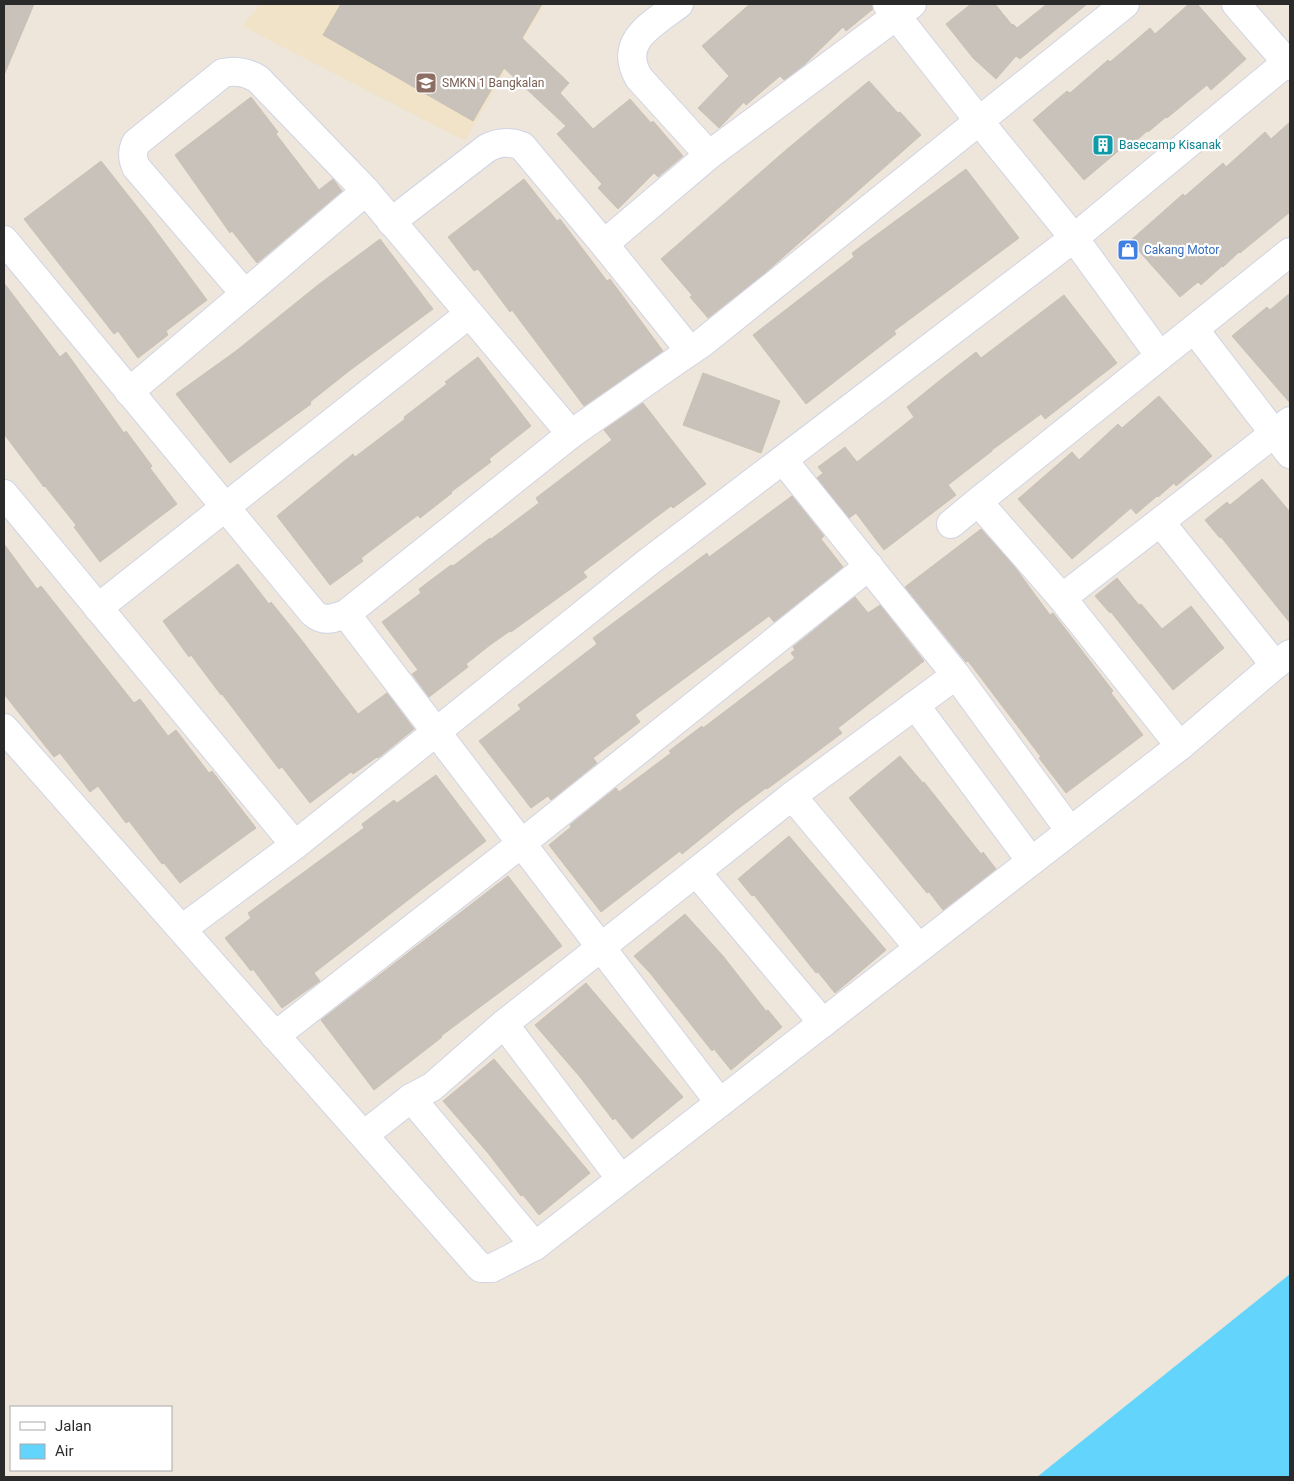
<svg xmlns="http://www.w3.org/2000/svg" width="1294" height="1481" font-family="Roboto,sans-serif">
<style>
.education{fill:#f1e3c8}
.water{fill:#63d4fb}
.building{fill:#c9c2ba;stroke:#c9c1b4}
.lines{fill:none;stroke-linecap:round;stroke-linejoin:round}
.minor-casing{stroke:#d0d4e5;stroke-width:30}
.minor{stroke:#fff;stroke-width:28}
.labels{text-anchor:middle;stroke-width:4.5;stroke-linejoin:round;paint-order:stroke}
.education-label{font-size:12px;fill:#785e54;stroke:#fff;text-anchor:start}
.culture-label{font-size:12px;fill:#0d838f;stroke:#fff;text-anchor:start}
.shop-label{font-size:12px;fill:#366cbe;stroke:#fff;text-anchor:start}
</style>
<rect width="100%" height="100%" fill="#eee5db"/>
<polygon class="education" points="260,4 544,4 465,141 242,26"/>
<polygon class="water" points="1290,1274 1290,1477 1037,1477"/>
<g class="building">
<polygon points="4,4 34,4 4,75"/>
<polygon points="341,4 542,4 522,38 569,83 560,93 593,129 630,99 651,123 653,121 683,156 658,177 654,173 618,209 598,188 602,184 557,134 566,126 504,68 473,121 323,35"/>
<polygon points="750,4 872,4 873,9 846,31 843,27 804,65 784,80 780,76 746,105 744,102 719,128 698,108 729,76 702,46"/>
<polygon points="971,4 995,4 1012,25 1013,24 1017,28 1047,4 1087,4 1020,59 1016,56 996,79 973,58 946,24"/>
<polygon points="1189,4 1197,4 1246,59 1211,90 1207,85 1167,118 1166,117 1148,132 1147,131 1126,150 1123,147 1084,180 1033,120 1067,91 1070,93 1108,60 1110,62 1150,28 1155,34"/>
<polygon points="869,81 898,113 900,112 921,135 765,273 708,318 690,297 692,295 661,259 786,150"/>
<polygon points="251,97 278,132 276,134 319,190 333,179 342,191 257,263 232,231 230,233 175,155"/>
<polygon points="1290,122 1290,212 1240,253 1239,252 1223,267 1222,266 1201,285 1198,282 1180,297 1130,241 1183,194 1185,196 1223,163 1226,167 1265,132 1271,139"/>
<polygon points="101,161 150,223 207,300 166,331 168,335 138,358 118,331 114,334 24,219"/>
<polygon points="966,169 1019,238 894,331 896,334 806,404 753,335 854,257 852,253 864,244"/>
<polygon points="524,179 557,221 560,219 607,281 610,279 663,351 584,406 512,310 510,312 478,269 474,271 448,237"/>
<polygon points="380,239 433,309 349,371 310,402 311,404 230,463 176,394 236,351 318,285"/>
<polygon points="4,283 60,357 66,352 124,433 126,431 152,466 150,468 177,504 100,562 74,527 76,525 45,486 44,487 4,434"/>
<polygon points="1290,293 1290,403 1232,336 1267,307 1270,310"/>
<polygon points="1064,295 1117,363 1045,419 1041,414 992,450 992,451 948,485 956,495 884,550 856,513 849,518 817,478 823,473 818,467 845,447 857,462 914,417 907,407 944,377 976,352 981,358"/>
<polygon points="478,357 531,426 489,459 491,462 451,492 452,493 420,518 418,515 361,558 363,561 330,585 277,516 353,454 355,457 405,419 404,417 447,384 445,382"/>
<polygon points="703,373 780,401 761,453 683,425"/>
<polygon points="1159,396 1212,456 1176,486 1174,483 1158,497 1157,496 1136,514 1131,508 1072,559 1018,499 1072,452 1079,460 1118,424 1122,428"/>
<polygon points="643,403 706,484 673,508 671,506 583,572 587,577 511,632 510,631 490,645 466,664 468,667 429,697 412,674 418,670 382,622 421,593 419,589 451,565 453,566 490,538 491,539 539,503 536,498 612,440 604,430"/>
<polygon points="1262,479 1290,512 1290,623 1221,537 1220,538 1205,520 1227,502 1230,505"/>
<polygon points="792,496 824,536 821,539 843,567 774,622 769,616 635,715 640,722 593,758 597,763 551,800 548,796 531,808 479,741 521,709 518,705 597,644 593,638 707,553 709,557"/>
<polygon points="981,529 1014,566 1050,615 1053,613 1113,691 1111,693 1143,735 1066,793 1039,758 1041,757 968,661 966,662 905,587"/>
<polygon points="4,544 37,589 41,586 134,703 140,699 168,736 176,730 209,773 212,771 256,828 180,883 164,863 162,864 129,821 126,823 98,786 90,792 60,753 54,757 4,694"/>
<polygon points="238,564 269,604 271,602 300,638 358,714 387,693 414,729 378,758 377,757 353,774 351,772 310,803 282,767 279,769 222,694 221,695 191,655 189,657 163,621"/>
<polygon points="1117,578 1139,605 1141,604 1162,629 1191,606 1224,648 1173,690 1111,612 1110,613 1095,596"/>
<polygon points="855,597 868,613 880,605 924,661 838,728 842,733 786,775 767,789 766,788 735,811 682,854 680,851 601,912 549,845 571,827 570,825 616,788 619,792 671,753 669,751 702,726 703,728 795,658 791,653 795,650 793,647"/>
<polygon points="900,756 923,783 924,782 981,854 983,852 996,869 943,910 929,892 927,893 849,798"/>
<polygon points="436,775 486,841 430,883 314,973 320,981 282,1008 253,969 251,971 225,938 251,918 248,913 364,828 362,824 394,800 397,803"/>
<polygon points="789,836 886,950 835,993 818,972 816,973 754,895 752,896 738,879"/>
<polygon points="508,876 562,946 441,1036 442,1037 374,1090 321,1020"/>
<polygon points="685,914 723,956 766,1011 768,1010 782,1027 731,1070 714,1049 712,1051 650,973 634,956"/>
<polygon points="586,983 683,1097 632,1139 615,1118 613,1120 580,1077 535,1025"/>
<polygon points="494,1059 590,1173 539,1215 523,1195 521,1196 488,1153 443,1101"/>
</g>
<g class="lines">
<g class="minor-casing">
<g id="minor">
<path d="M679,4C653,24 617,41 639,78L709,155L604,244L690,351L702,343L979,121L1074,238L1160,356L980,500L987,512L1062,598L1290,421"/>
<polyline points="887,4 979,121 1125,4"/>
<polyline points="1236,4 1290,66"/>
<polyline points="709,155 912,4"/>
<path d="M391,222L487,148C499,142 509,141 522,146L604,244"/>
<path d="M4,240L313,613C324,623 334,618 346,614L571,434L690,351"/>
<polyline points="245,294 366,191"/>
<polyline points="1194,329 1290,252"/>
<polyline points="1160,356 1194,329 1290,454"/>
<path d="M129,392L245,294L136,167C132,158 132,151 136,143L223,73C236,70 246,72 258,79L366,191L571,434"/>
<polyline points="4,494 295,845 647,563 1074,238 1287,62"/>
<polyline points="1161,523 1275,665"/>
<polyline points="951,524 980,500"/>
<polyline points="1062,598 1180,746"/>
<polyline points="98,608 469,314"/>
<polyline points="346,614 720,1103"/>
<polyline points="956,675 1070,831"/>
<polyline points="915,705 1031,861"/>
<polyline points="4,728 477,1264 481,1268 492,1268 535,1246 1180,746 1275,665 1290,654"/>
<polyline points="792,796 919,948"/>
<polyline points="696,872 823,1023"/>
<polyline points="182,929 295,845"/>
<polyline points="504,1024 621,1179"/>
<polyline points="275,1036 522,843 869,566"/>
<polyline points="411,1098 535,1246"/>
<polyline points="364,1135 411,1098 432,1087 504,1024 792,796 956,675 783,460"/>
</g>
</g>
<use href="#minor" class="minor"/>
</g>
<defs>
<g id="school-square" transform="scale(1.125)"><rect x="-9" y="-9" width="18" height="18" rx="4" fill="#8d6e63" stroke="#fff"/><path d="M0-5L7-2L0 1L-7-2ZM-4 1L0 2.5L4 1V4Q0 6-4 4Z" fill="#fff"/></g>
<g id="building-square" transform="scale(1.125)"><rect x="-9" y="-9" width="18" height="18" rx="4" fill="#0f9aa8" stroke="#fff"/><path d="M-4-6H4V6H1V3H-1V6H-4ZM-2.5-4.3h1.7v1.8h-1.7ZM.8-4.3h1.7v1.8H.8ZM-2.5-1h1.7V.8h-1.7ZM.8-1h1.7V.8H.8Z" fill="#fff"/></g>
<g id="shop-square" transform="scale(1.125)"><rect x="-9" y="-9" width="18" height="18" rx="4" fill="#3f7fe0" stroke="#fff"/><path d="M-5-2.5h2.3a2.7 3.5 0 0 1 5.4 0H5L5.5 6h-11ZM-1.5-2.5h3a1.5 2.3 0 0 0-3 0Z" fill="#fff"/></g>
</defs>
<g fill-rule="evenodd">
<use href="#school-square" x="426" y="83"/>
<use href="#building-square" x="1103" y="145"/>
<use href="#shop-square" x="1128" y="250"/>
</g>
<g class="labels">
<g class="education-label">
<text x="442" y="87">SMKN 1 Bangkalan</text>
</g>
<g class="culture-label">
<text x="1119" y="149">Basecamp Kisanak</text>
</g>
<g class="shop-label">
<text x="1144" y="254">Cakang Motor</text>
</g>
</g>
<rect width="1294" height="1481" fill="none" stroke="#2a2a2a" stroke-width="10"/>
<rect x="10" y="1406" width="162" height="65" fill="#ffffff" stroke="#aaaaaa"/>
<rect x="20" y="1422" width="25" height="8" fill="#ffffff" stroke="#aaaaaa"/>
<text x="55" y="1431" font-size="15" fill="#2a2a2a">Jalan</text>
<rect x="20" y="1444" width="25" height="15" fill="#63d4fb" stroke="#aaaaaa"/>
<text x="55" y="1456" font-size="15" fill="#2a2a2a">Air</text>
</svg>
